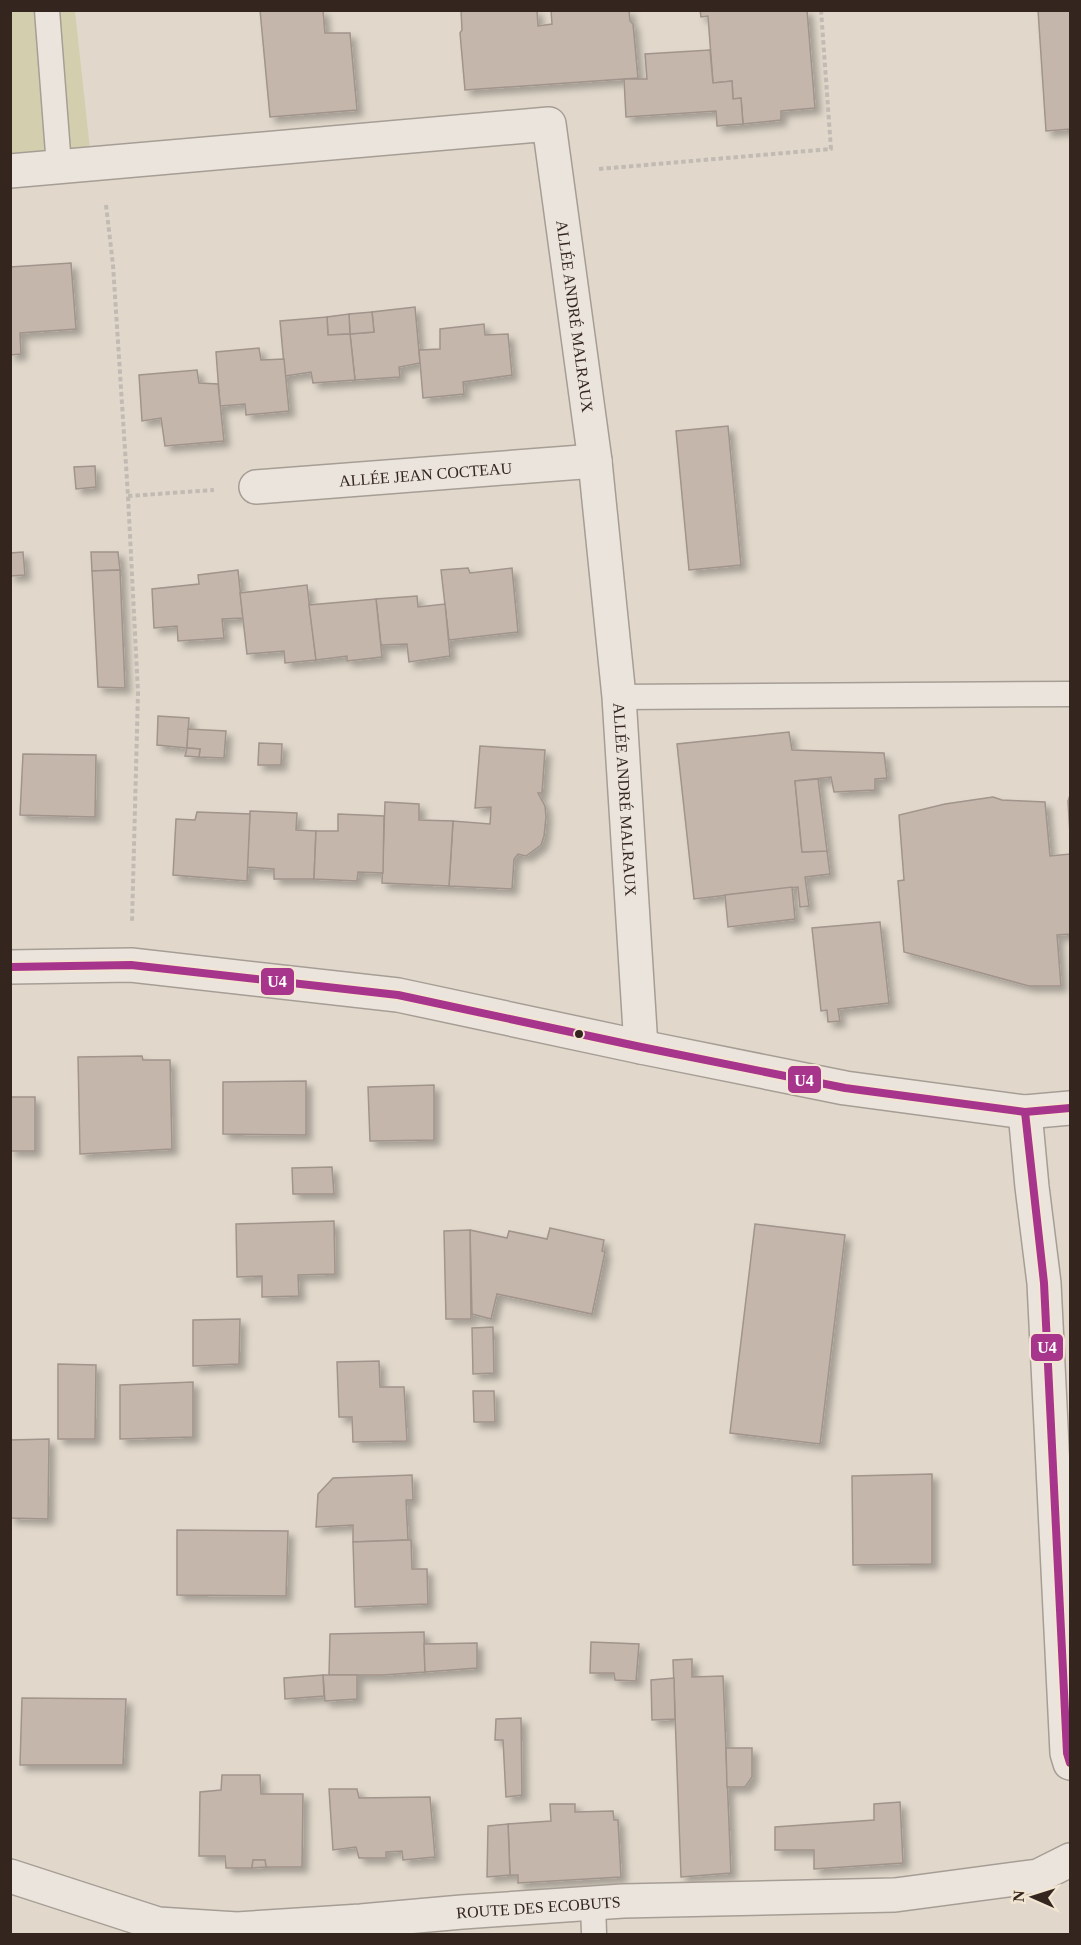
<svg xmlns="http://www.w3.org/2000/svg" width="1081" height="1945" font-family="Georgia,serif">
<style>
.green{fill:#d3cfae}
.building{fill:#c5b6ac;stroke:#a1948b;stroke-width:1.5;filter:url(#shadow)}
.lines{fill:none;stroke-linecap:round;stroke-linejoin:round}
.service-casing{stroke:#a69e95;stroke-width:27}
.minor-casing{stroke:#a69e95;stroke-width:36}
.tertiary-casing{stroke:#a69e95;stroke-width:36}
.path{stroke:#c2bbb4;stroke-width:4;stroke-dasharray:4.5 3;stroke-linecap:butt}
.service{stroke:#eae4dd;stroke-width:24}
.minor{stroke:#eae4dd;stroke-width:33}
.tertiary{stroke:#eae4dd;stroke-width:33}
.bus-1-casing{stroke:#f2e5d1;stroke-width:12}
.bus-1{stroke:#a7358b;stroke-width:8}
.bus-dot{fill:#34261e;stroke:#f2e5d1;stroke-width:2}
.labels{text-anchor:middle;stroke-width:4.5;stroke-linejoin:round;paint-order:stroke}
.street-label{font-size:16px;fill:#34261e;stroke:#f2e5d1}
.line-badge{stroke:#f2e5d1;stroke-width:2}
.badge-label{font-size:16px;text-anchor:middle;font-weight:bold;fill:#fff}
</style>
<defs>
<filter id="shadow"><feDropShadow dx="5.5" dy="5.5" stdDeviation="3" flood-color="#0004"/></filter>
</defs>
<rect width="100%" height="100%" fill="#e1d8cb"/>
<polygon class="green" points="10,11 75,11 90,149 11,158"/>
<g class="building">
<polygon points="260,10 323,10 325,33 350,33 357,110 270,117"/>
<polygon points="461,10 537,10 538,26 552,24 551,10 629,10 630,21 633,24 638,78 465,90 460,33 462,30"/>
<polygon points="700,10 807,10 815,108 781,111 781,120 743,124 741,98 733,99 732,81 713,83 708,16 701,17"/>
<polygon points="1038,10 1070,10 1070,129 1046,131"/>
<polygon points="710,50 713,83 732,81 733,99 741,98 743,124 717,126 716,111 626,117 624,79 647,79 645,54"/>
<polygon points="71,263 76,329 20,333 21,354 10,355 10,267"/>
<polygon points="415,307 420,363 399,367 400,377 355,380 350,334 374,332 372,312"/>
<polygon points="372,312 374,332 350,334 349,314"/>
<polygon points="349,314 350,334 328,335 327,317"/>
<polygon points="327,317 328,335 350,334 355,380 313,383 311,372 285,376 280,321"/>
<polygon points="484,324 485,335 508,334 512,375 463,382 464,394 423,398 419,350 440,349 440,329"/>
<polygon points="259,348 261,360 284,359 289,411 246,415 245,404 220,406 216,352"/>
<polygon points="197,370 199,383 218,384 224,441 165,446 161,418 142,421 139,375"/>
<polygon points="728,426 741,565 689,570 676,431"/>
<polygon points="95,466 96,487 76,489 74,467"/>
<polygon points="23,552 25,575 10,576 10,553"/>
<polygon points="91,552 118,552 120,570 92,571"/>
<polygon points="468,568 470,573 512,568 518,632 449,640 441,570"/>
<polygon points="120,570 125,688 98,687 92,571"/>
<polygon points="238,570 243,618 222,619 224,638 178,641 177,626 154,628 152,589 199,584 198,575"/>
<polygon points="307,585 316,660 285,663 284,651 247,654 240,593"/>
<polygon points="417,596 418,607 445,604 450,656 409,662 407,644 381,645 376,599"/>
<polygon points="376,599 382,657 347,661 347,656 316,660 309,605"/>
<polygon points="158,716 189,718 187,748 157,745"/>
<polygon points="188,729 226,731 224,758 199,757 200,749 187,748"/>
<polygon points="789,732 792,750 884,753 887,778 875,779 875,790 834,792 831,777 795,781 802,852 827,851 830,874 805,877 809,906 800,907 798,887 694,899 677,744"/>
<polygon points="259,743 282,744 281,765 258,765"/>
<polygon points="480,746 545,750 542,793 538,793 545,806 546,817 544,836 541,845 526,856 518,854 514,859 512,889 449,886 453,821 490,824 491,807 475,808"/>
<polygon points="187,748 200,749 199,757 185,756"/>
<polygon points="23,754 96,755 95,817 20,815"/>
<polygon points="818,779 827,851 802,852 795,781"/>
<polygon points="1070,795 1070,834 1068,801"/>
<polygon points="993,797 1002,800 1045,802 1050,856 1070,854 1070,934 1057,935 1061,986 1029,986 904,952 898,881 904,880 899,815 945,804"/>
<polygon points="385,802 419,804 419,820 453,821 449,886 382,883"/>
<polygon points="250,811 297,813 296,830 316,831 314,879 274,879 274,869 247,867"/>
<polygon points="197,812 250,814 247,881 173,875 176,819 195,820"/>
<polygon points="338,814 384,816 383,873 358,872 357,881 314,879 316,831 338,831"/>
<polygon points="792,887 795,919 728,927 725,895"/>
<polygon points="880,922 889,1003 838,1009 840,1021 828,1022 827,1010 821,1011 812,928"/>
<polygon points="142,1056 143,1060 170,1060 172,1149 80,1154 78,1057"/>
<polygon points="306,1081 306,1135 223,1134 223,1082"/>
<polygon points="434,1085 434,1140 370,1141 368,1087"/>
<rect x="10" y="1097" width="25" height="54"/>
<polygon points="332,1167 334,1194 293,1194 292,1168"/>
<polygon points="334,1221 335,1274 298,1275 299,1296 262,1297 262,1276 237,1277 236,1224"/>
<polygon points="755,1224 845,1235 820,1444 730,1433"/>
<polygon points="550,1228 604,1240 602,1251 605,1252 592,1314 497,1294 491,1319 472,1314 470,1230 507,1238 509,1231 547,1239"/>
<polygon points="470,1230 471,1319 446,1319 444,1231"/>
<polygon points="240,1319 239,1364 193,1366 193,1320"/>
<polygon points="493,1327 494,1373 473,1374 472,1328"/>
<polygon points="379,1361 380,1387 404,1387 407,1441 353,1442 352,1417 339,1417 337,1362"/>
<polygon points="58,1364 96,1365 95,1439 58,1439"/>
<polygon points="193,1382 193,1437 120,1439 120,1385"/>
<polygon points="473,1391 494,1391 495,1422 474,1422"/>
<polygon points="49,1439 48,1519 10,1518 10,1440"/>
<polygon points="932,1474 932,1564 853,1565 852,1476"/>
<polygon points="412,1475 413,1500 406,1500 408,1540 353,1542 353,1525 316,1527 318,1494 333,1478"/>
<polygon points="177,1530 288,1531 286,1596 177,1595"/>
<polygon points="408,1540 411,1540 412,1569 427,1569 428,1604 355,1607 353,1542"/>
<polygon points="424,1632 425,1672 383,1675 329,1675 330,1634"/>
<polygon points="591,1642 639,1644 636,1681 615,1680 614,1673 590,1673"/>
<polygon points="477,1643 477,1668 425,1672 424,1644"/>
<polygon points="692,1659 692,1677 723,1676 731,1873 681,1877 673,1660"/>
<polygon points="323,1675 357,1675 357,1699 325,1701"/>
<polygon points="323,1675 324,1696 285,1699 284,1678"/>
<polygon points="674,1678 675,1719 652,1720 651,1680"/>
<polygon points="22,1698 126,1699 123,1765 20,1765"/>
<polygon points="521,1718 522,1795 506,1797 503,1740 495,1740 496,1719"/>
<polygon points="726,1748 752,1748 752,1777 745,1787 727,1787"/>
<polygon points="222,1775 260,1775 261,1794 303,1794 302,1867 266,1867 265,1860 253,1860 252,1868 226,1868 225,1856 199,1856 200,1792 221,1790"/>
<polygon points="329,1789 357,1789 359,1798 430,1797 435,1857 403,1860 402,1851 386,1852 386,1858 359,1858 356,1847 333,1850"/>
<polygon points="900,1802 903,1863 814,1869 814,1850 775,1850 775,1827 874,1820 874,1804"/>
<polygon points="550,1804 575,1804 575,1812 613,1811 614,1820 618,1820 621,1877 518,1883 518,1875 510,1875 508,1824 551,1821"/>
<polygon points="508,1824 510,1875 487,1877 488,1826"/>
<polygon points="253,1860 265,1860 266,1867 252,1868"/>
</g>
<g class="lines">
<g class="service-casing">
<g id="service">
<polyline points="47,10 59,166"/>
<polyline points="619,697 1070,694"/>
<polyline points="593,1903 594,1934"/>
</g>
</g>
<g class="minor-casing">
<g id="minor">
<path id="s1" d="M10,171L549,124L595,461L619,697L641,1047"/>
<path id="s2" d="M256,487L595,461"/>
<polyline points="1025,1112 1032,1187 1044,1283 1067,1753 1070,1763"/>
<path id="s3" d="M10,1876L158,1924L237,1929L361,1921L462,1912L623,1901L895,1895L1038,1876L1070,1860"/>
</g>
</g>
<g class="tertiary-casing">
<polyline id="tertiary" points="10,967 131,965 398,995 641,1047 845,1088 1025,1112 1070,1108"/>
</g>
<g class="path">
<polyline points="599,169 831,149 821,10"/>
<polyline points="106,205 113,265 128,496 138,692 132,923"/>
<polyline points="128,496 214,490"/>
</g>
<use href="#service" class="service"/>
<use href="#minor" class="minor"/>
<use href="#tertiary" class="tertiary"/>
<g class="bus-1-casing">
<g id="bus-1">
<polyline points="10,967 131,965 398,995 641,1047 845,1088 1025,1112 1070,1108"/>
<polyline points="1025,1112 1044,1283 1067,1753 1070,1763"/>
</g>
</g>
<use href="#bus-1" class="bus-1"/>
</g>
<circle class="bus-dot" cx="579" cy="1034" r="5"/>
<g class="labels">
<g class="street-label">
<text dy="6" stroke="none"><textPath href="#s1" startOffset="735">ALLÉE ANDRÉ MALRAUX</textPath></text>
<text dy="6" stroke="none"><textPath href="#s2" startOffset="170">ALLÉE JEAN COCTEAU</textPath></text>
<text dy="6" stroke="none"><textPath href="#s1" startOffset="1221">ALLÉE ANDRÉ MALRAUX</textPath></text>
<text dy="6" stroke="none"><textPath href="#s3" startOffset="537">ROUTE DES ECOBUTS</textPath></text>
</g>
</g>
<g class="line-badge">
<rect x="260" y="967" width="35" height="29" rx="6" fill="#a7358b"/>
<rect x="787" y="1065" width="35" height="29" rx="6" fill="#a7358b"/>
<rect x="1030" y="1333" width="34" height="29" rx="6" fill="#a7358b"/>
</g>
<g class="badge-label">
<text x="277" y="987">U4</text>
<text x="804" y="1086">U4</text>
<text x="1047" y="1353">U4</text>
</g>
<rect width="1081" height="1945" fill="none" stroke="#34261e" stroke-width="24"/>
<g transform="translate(1033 1897) rotate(273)" stroke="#f2e5d1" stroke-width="4.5" paint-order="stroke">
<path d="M0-4.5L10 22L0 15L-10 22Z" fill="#34261e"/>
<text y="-9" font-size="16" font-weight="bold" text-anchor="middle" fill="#34261e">N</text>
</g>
</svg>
